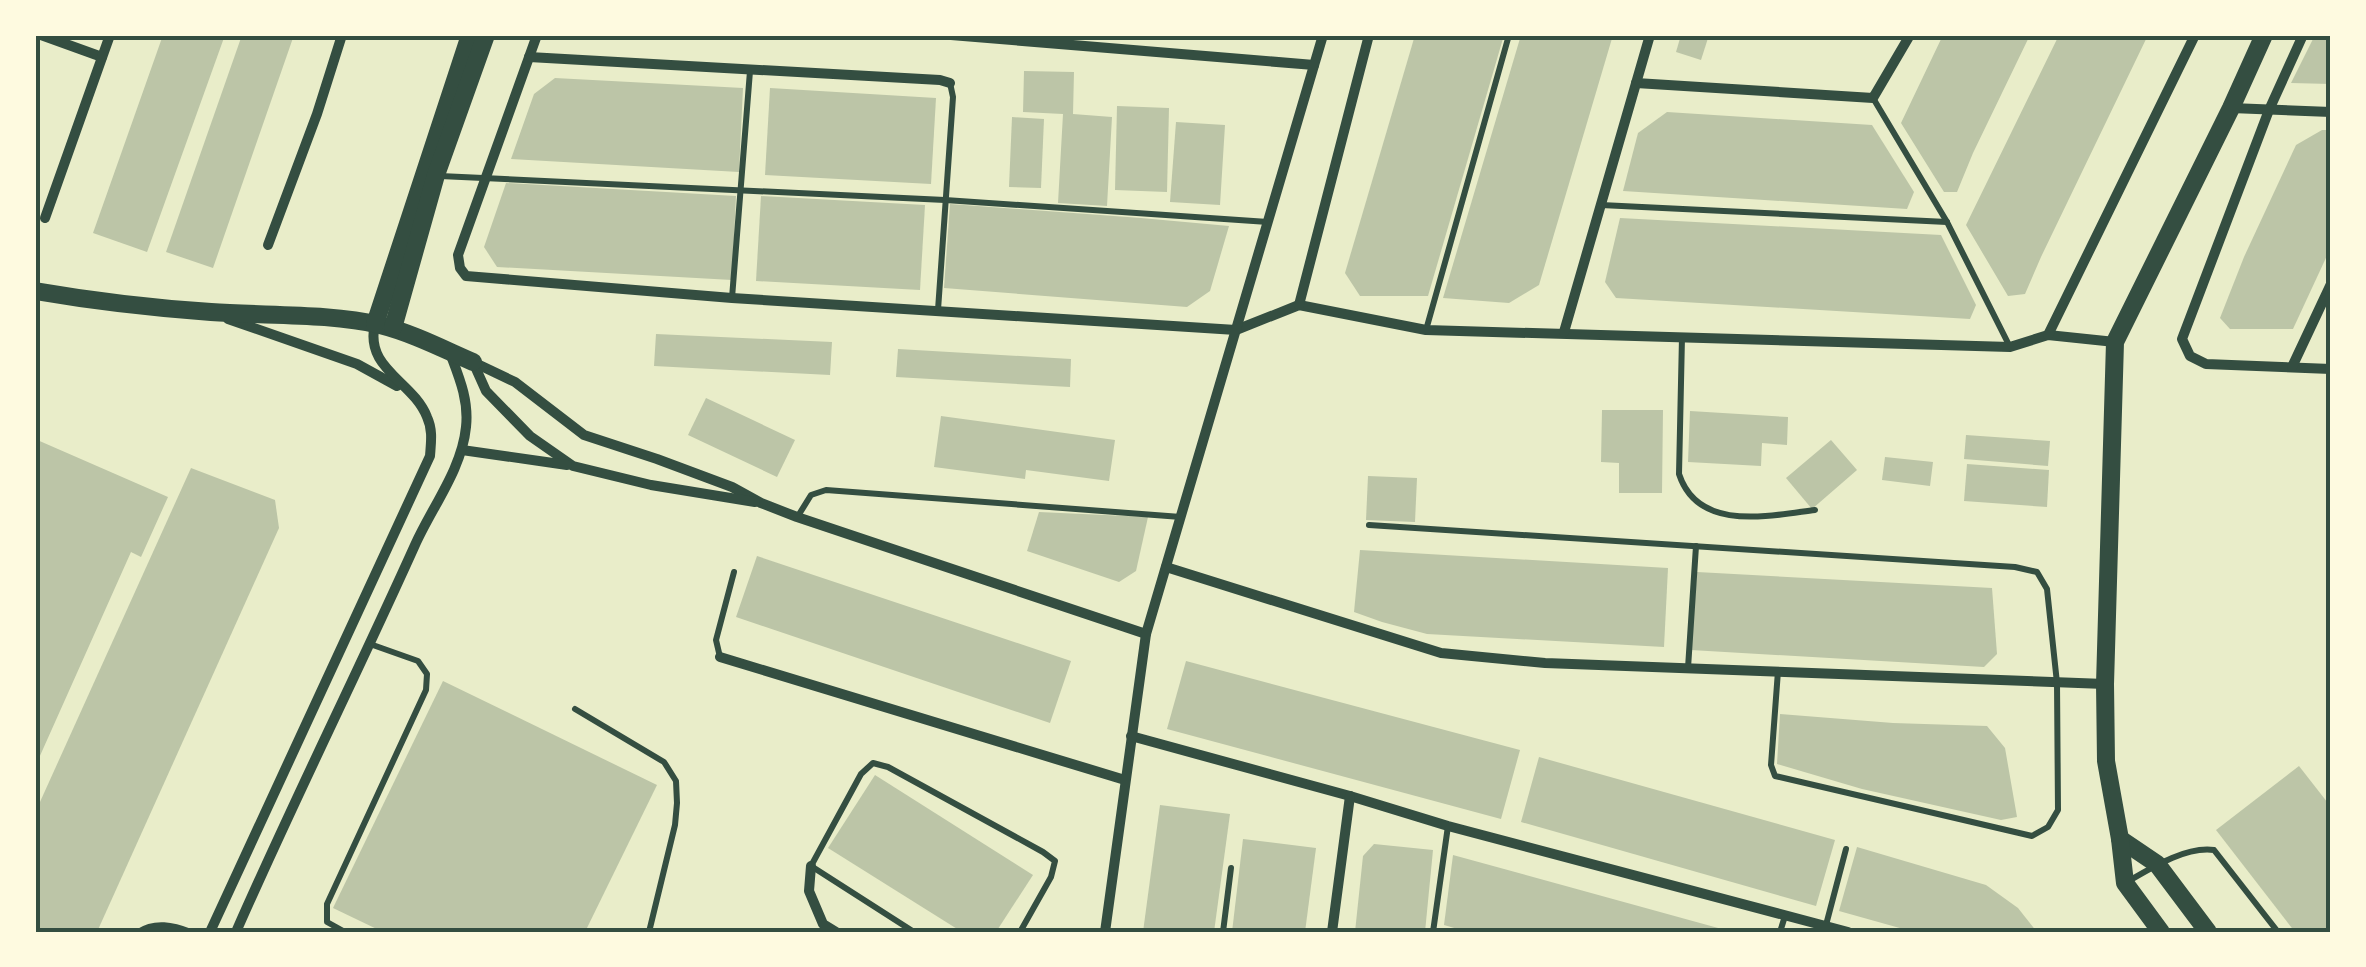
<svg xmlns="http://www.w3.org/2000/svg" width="2366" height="967" font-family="'Noto Serif',serif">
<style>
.building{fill:#bcc5a7}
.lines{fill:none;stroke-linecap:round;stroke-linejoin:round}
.service{stroke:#344e41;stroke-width:6}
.minor{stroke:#344e41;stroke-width:10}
.tertiary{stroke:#344e41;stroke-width:18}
.neatline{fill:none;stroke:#344e41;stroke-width:4}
</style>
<rect width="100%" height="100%" fill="#e9edc9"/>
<g class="building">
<polygon points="163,35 225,35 147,252 93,233"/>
<polygon points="242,35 294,35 213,268 166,252"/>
<polygon points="1415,35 1504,35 1428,296 1360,296 1345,273"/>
<polygon points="1521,35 1613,35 1539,285 1509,303 1443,298"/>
<polygon points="1681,35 1709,35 1701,60 1676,52"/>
<polygon points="1943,35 2030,35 1973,153 1957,192 1944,192 1901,123"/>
<polygon points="2059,35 2148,35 2041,257 2025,294 2008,296 1966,225"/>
<polygon points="2315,35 2331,35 2331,84 2291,83"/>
<polygon points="1024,71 1074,72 1073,114 1112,117 1107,206 1058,203 1063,114 1023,112"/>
<polygon points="555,78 743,88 739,172 511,159 534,94"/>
<polygon points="770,88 936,98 931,184 765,175"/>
<polygon points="1117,106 1169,108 1167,192 1115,190"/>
<polygon points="1667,112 1872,125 1914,192 1907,209 1623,191 1638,133"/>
<polygon points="1012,117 1044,119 1041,188 1009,187"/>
<polygon points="1176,122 1225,125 1220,205 1170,202"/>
<polygon points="2322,130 2331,130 2331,247 2293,329 2230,329 2220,318 2244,257 2296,145"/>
<polygon points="506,183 736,196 732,280 497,267 484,247"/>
<polygon points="761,196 925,205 920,290 756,281"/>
<polygon points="950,204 1141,218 1229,226 1210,291 1187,307 944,288"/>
<polygon points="1620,218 1941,235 1976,305 1970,319 1616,298 1605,282"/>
<polygon points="656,334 832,342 830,375 654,366"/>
<polygon points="898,349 1071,359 1070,387 896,377"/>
<polygon points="706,398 795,440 777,477 688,435"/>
<polygon points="1602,410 1663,410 1662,493 1619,493 1619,463 1601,462"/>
<polygon points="1690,411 1788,417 1787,445 1762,443 1761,466 1688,462"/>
<polygon points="941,416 1115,440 1109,481 1026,470 1025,479 934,467"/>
<polygon points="1966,435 2050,441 2048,466 1964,459"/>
<polygon points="35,439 168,497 141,557 131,552 35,767"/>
<polygon points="1831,440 1857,470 1812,509 1786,478"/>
<polygon points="1885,457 1933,462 1930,486 1882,480"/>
<polygon points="1967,464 2049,470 2047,507 1964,501"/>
<polygon points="191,468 275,500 279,528 97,932 35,932 35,813"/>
<polygon points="1368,476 1417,478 1415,522 1366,520"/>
<polygon points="1039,512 1148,517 1136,571 1119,582 1027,551"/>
<polygon points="1360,550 1668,568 1664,647 1427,634 1382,622 1354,612"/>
<polygon points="757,556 1071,661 1050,723 736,617"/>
<polygon points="1697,572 1992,588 1997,654 1984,667 1691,650"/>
<polygon points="1186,661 1520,750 1501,819 1167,729"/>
<polygon points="443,681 657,785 585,932 383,932 333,908"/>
<polygon points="1780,714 1893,723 1987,726 2005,748 2017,817 2001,820 1862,789 1777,764"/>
<polygon points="1539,757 1835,840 1816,906 1521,822"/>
<polygon points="2299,766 2331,807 2331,932 2295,932 2216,830"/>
<polygon points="875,775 1033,875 996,932 962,932 828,848"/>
<polygon points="1160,805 1230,814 1214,932 1143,932"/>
<polygon points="1243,839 1316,848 1305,932 1232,932"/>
<polygon points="1374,844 1433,850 1425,932 1355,932 1363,856"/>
<polygon points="1857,847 1986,885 2018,908 2037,932 1914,932 1839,911"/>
<polygon points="1453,855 1729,931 1729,932 1468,932 1444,925"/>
</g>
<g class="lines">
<g class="service">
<polyline points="1873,98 1947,222 2010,347"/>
<polyline points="440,176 945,200 1268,222"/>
<polyline points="1601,205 1947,222"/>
<polyline points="732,298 750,71"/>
<polyline points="938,310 953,97 950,83"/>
<polyline points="1426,330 1509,35"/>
<path d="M1682,337L1679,474C1698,532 1768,516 1815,510"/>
<polyline points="798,516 811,495 826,490 1181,517"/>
<polyline points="1369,525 2015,567 2037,572 2047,589 2057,683 2058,810 2048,827 2032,836 1775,776 1771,765 1778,671"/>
<polyline points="720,657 716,640 734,572"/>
<polyline points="1688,668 1696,546"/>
<polyline points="575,709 664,762 676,781 677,803 675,825 649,932"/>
<path d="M2127,882C2151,868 2186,846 2214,850L2278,932"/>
<polyline points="1826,925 1846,849"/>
<path d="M138,932C155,921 173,925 191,932"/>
<polyline points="345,932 327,922 327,904 426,690 427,674 418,661 370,644"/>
<polyline points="914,932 811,866 861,774 873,763 888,767 1043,852 1055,861 1051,877 1020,932"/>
<polyline points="1223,932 1231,868"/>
<polyline points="1433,932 1448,826"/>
<polyline points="1780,932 1785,916"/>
</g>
<g class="minor">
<polyline points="41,35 102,57"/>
<polyline points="537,35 458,255 460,268 466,276 732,298 1236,330 1299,305 1426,330 2010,347 2048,335 2115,342"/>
<polyline points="951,35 1314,65"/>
<polyline points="2303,35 2269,110 2182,339 2190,356 2206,364 2331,369"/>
<polyline points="529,57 940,80 950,83"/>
<polyline points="1636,83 1873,98 1910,35"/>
<polyline points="2231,108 2331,112"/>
<polyline points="45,218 110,35"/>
<polyline points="268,245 317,114 342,35"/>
<polyline points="1299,305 1369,35"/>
<polyline points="228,319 357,364 397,386"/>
<polyline points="1564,332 1650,35"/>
<polyline points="2048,335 2195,35"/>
<polyline points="473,362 515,382 584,435 657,459 732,487 761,503 797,517 1146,634"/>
<polyline points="473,362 486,391 530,436 573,466 651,485 755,502"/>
<polyline points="2292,367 2331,284"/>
<polyline points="462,450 567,465"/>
<polyline points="1166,567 1441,653 1545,663 2105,684"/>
<polyline points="720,657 1125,780"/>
<polyline points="1131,736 1350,796 1448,826 1848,932"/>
<polyline points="811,866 809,891 823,924 836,932"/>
<path d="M210,932L430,456C431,442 433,430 427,417C413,381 364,369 375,324"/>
<path d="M236,932C293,802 357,674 415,545C432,507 462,469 466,427C469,400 459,377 450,353"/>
<polyline points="1105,932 1146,634 1323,35"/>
<polyline points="1332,932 1350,796"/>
</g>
<g class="tertiary">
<path d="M35,291C93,301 153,308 211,312C264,316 330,313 380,325C412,333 443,349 473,362"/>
<polyline points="375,324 470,35"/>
<polyline points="393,328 436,175 486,35"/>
<polyline points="2120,839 2157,864 2208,932"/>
<polyline points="2161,932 2125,883 2120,839 2106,761 2105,684 2115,342 2231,108 2264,35"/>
</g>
</g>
<rect width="2366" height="967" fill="none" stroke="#fefae0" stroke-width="75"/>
<rect x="38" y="38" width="2290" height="892" class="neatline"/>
</svg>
